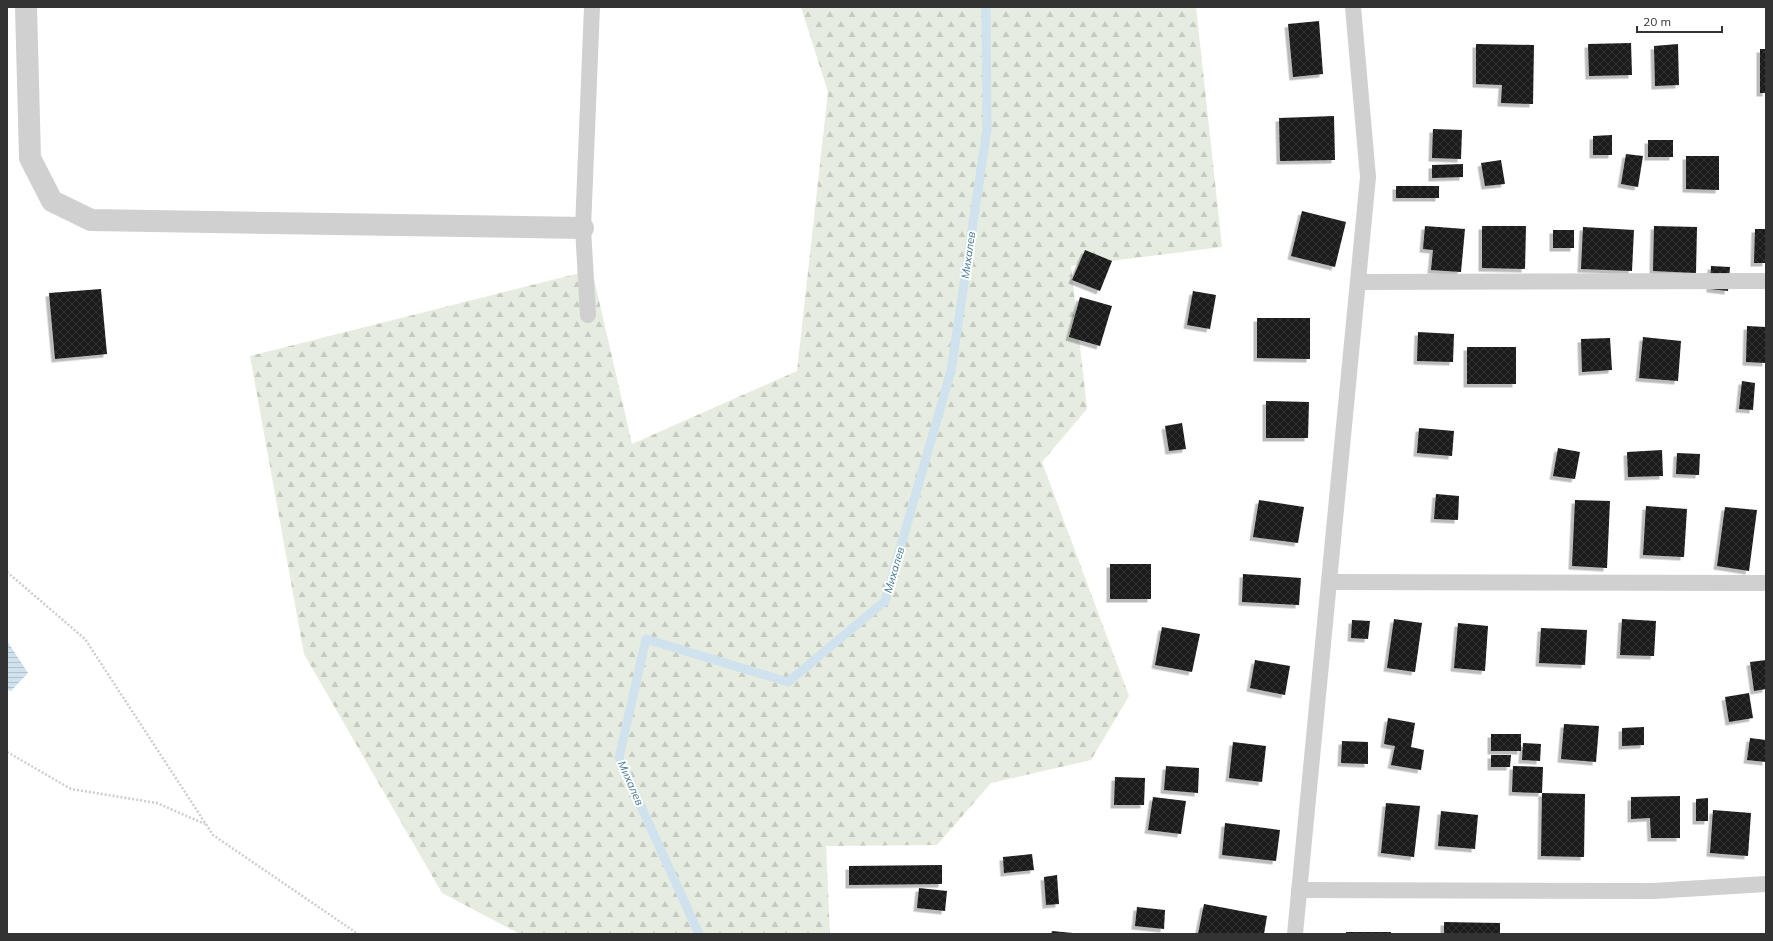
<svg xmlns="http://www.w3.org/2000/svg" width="1773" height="941" font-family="Mulish,sans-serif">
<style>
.forest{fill:url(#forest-firs)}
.water{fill:url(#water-rules)}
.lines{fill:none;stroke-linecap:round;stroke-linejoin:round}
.stream{stroke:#cfe2ee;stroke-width:9}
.building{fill:url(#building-cross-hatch);filter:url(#shadow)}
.path{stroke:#cdcdcd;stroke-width:2.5;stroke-dasharray:2 2;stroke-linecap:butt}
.service{stroke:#d0d0d0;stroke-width:16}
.minor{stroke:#d0d0d0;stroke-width:22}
.labels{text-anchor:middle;stroke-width:4;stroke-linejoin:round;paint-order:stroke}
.water-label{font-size:11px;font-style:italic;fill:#3f7597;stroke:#fff}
</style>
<defs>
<pattern id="forest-firs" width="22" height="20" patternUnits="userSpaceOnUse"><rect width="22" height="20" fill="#e6ecdf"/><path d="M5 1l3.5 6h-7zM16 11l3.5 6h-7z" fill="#c6cbc0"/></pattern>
<pattern id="water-rules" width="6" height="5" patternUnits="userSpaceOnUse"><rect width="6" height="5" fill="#cfe2ee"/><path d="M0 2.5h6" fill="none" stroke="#b2c2cd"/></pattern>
<pattern id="building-cross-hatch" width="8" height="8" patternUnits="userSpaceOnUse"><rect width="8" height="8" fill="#1a1a1a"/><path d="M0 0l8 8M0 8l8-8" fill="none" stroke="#333"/></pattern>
<filter id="shadow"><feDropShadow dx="-3.5" dy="3.5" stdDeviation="0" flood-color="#0004"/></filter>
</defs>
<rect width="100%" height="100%" fill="#fff"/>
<polygon class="forest" points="801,7 1196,7 1222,247 1071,266 1087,409 1042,462 1129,696 1091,760 991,783 937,845 826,846 830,934 520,934 442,893 304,654 250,356 592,270 632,444 797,371 828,92"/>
<polygon class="water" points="7,641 28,673 11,691 7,690"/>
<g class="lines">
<polyline class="stream" points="699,934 619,758 646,639 788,682 885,601 951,371 987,129 986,7"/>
</g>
<g class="building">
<polygon points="1319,21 1323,74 1293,77 1288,24"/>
<polygon points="1631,43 1632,75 1589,76 1588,44"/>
<polygon points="1476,44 1534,45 1533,104 1501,103 1502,85 1476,84"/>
<polygon points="1678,44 1679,85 1655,86 1654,46"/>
<rect x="1760" y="49" width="6" height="44"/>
<polygon points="1334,116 1335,160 1280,161 1279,118"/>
<polygon points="1433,129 1462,130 1461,159 1432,158"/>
<polygon points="1612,135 1612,155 1593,155 1593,136"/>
<rect x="1648" y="140" width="25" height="17"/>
<polygon points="1626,154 1643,156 1638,187 1621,184"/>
<polygon points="1686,156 1719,156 1719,190 1686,189"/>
<polygon points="1501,160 1505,184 1485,186 1481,163"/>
<polygon points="1463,164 1463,177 1432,178 1432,165"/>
<rect x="1396" y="186" width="43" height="12"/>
<polygon points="1302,211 1346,222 1335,267 1291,256"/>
<polygon points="1425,226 1465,229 1461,272 1431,270 1433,250 1423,249"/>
<polygon points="1482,226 1526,226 1525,269 1482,268"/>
<polygon points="1654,226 1697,227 1696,273 1653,271"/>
<polygon points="1583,227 1634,230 1632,271 1581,269"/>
<polygon points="1755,229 1766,229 1766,263 1754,263"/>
<rect x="1553" y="230" width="21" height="18"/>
<polygon points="1085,250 1112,261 1100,291 1072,280"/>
<polygon points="1711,266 1730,267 1728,291 1710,289"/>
<polygon points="101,289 107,354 55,359 49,293"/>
<polygon points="1193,291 1216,295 1210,329 1187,325"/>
<polygon points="1080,297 1112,306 1100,346 1069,337"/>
<polygon points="1257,318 1310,318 1310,359 1257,358"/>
<polygon points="1747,326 1766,327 1766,363 1746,362"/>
<polygon points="1418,332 1454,334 1453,362 1417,361"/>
<polygon points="1643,337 1681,341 1678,381 1639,378"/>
<polygon points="1610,338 1612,370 1582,372 1581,339"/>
<rect x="1467" y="347" width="49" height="37"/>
<polygon points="1742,381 1755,383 1753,410 1739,409"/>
<polygon points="1266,401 1309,402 1308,438 1266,438"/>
<polygon points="1182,423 1186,449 1169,451 1165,426"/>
<polygon points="1419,428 1454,431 1452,456 1417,453"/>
<polygon points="1558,448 1580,452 1575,479 1553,476"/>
<polygon points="1662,450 1663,476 1628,477 1627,452"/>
<polygon points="1677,453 1700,454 1699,475 1676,474"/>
<polygon points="1436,494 1459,496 1458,520 1434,519"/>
<polygon points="1259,500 1304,507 1298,543 1253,537"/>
<polygon points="1575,500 1610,501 1607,568 1572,566"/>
<polygon points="1646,506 1687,509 1684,557 1643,555"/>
<polygon points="1725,507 1757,510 1749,571 1717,566"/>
<rect x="1110" y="564" width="41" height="35"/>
<polygon points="1243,574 1301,578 1299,605 1242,602"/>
<polygon points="1394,619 1422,623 1415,672 1387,668"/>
<polygon points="1622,619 1656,621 1654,656 1620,655"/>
<polygon points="1352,620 1370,621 1368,639 1351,638"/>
<polygon points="1458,623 1488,626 1485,671 1454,668"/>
<polygon points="1162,627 1200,634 1192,672 1155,665"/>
<polygon points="1541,628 1587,630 1585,665 1539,663"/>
<polygon points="1255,660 1290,666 1285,695 1250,688"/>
<polygon points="1766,660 1766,689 1754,691 1750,662"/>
<polygon points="1749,693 1753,718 1729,722 1725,697"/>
<polygon points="1388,718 1415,723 1411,747 1424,750 1421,770 1391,765 1395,746 1384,744"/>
<polygon points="1564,724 1599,726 1596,762 1561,759"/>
<polygon points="1644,727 1644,745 1622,746 1622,728"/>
<rect x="1491" y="734" width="30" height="17"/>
<polygon points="1750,738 1766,740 1766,762 1747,760"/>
<polygon points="1342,741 1368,742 1368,764 1341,763"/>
<polygon points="1233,742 1266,746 1262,782 1229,778"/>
<polygon points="1523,743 1541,744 1540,761 1522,760"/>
<polygon points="1491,755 1511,755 1510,767 1491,767"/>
<polygon points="1166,766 1199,768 1198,793 1164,790"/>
<polygon points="1513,766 1543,767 1542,793 1512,792"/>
<polygon points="1115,777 1145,778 1144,805 1114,805"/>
<polygon points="1542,793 1585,794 1584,857 1541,856"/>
<polygon points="1680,796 1680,838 1651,838 1650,818 1631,819 1631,797"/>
<polygon points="1153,797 1186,801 1181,834 1148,830"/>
<polygon points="1708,798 1708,821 1696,821 1696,799"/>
<polygon points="1386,803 1420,806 1414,857 1381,853"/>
<polygon points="1713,810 1751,813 1748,856 1710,853"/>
<polygon points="1441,811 1478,815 1475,849 1438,846"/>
<polygon points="1225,823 1280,830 1276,861 1222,855"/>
<polygon points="1032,854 1034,870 1004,873 1003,857"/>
<polygon points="942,865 942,884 849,885 849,866"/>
<polygon points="1057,875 1059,904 1046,905 1044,877"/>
<polygon points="919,888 947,891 945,911 917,908"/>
<polygon points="1204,904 1267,916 1264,934 1198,934"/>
<polygon points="1137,907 1165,910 1164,929 1135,926"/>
<polygon points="1444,922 1500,923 1500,934 1444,934"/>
<polygon points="1052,931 1073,933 1073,934 1051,934"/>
<rect x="1346" y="932" width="45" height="2"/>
</g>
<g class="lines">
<g class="path">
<polyline points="7,572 85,639 213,835 358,934"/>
<polyline points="7,752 71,789 157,803 205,824"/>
</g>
<g class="service">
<polyline points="1358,282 1766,281"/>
<polyline points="588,315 583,228 592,7"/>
<polyline points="1329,582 1766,583"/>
<polyline points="1299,890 1653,891 1766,884"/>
<polyline points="1295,934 1368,177 1353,7"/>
</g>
<polyline class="minor" points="26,7 30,158 52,201 91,220 583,228"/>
</g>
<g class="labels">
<g class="water-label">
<text transform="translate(968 255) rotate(-82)" y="4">Михалев</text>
<text transform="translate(894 570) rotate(-74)" y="4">Михалев</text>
<text transform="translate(631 783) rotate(66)" y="4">Михалев</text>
</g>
</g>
<rect width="1773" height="941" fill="none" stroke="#333333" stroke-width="16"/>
<path d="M1637 26v6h85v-6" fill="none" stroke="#333333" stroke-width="2"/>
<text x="1643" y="26" font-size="12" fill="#333333" stroke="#ffffff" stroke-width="3" paint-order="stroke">20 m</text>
</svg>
